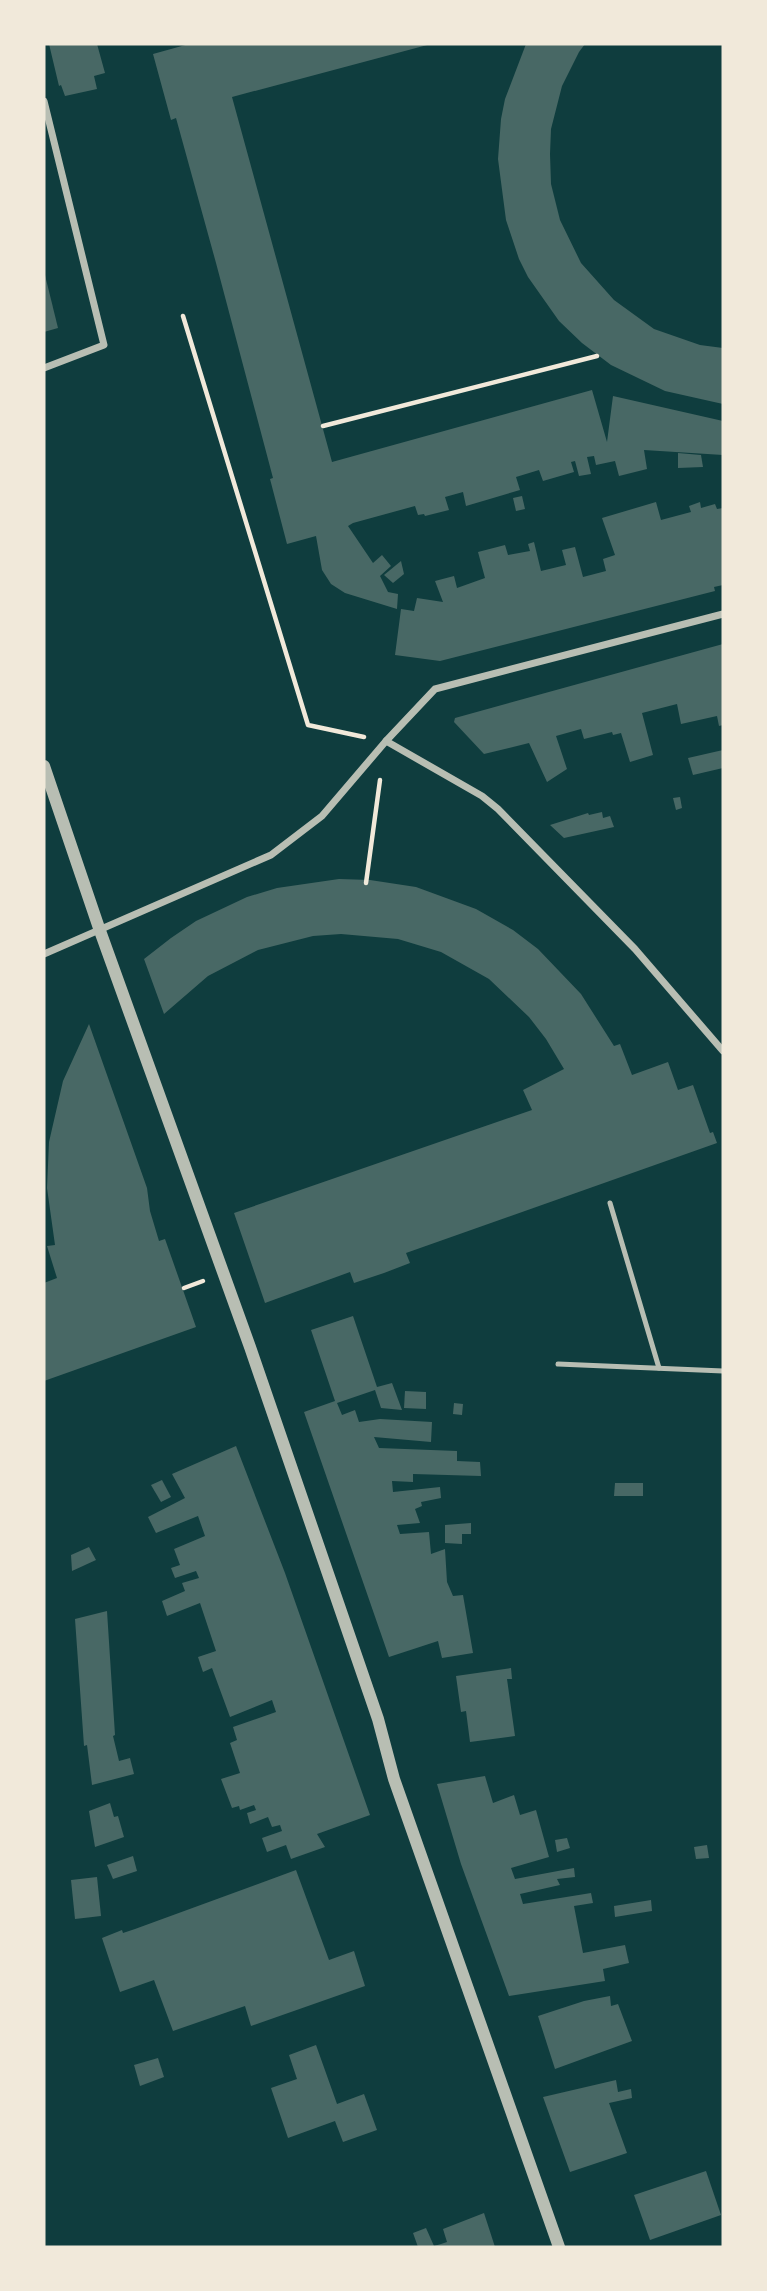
<svg xmlns="http://www.w3.org/2000/svg" width="767" height="2291" font-family="Jost,sans-serif">
<style>
.building{fill:#486865}
.lines{fill:none;stroke-linecap:round;stroke-linejoin:round}
.path{stroke:#f1e9da;stroke-width:4.5}
.service{stroke:#b8beb3;stroke-width:5}
.minor{stroke:#b8beb3;stroke-width:7}
.tertiary{stroke:#b8beb3;stroke-width:12}
</style>
<rect width="100%" height="100%" fill="#0f3d3e"/>
<g class="building">
<polygon points="49,44 97,44 105,73 94,76 97,89 65,96 61,85 59,86"/>
<polygon points="189,44 431,44 232,97 332,462 592,390 607,442 613,396 723,421 723,455 644,450 647,469 619,476 615,461 596,465 594,456 587,457 591,474 579,476 575,461 571,462 574,472 543,481 539,470 516,477 520,490 483,501 466,506 463,492 445,497 449,510 425,516 424,514 418,515 415,506 353,523 348,526 373,563 382,555 391,566 380,576 388,592 398,594 397,609 345,593 331,584 322,570 316,536 287,544 270,479 273,478 216,263 176,118 171,120 153,54"/>
<polygon points="526,44 585,44 579,52 562,86 551,129 550,154 551,184 560,220 581,263 614,300 654,329 700,345 723,348 723,404 665,391 611,365 582,343 559,321 528,277 519,259 506,220 498,159 501,119 505,99"/>
<polygon points="44,271 58,328 44,332"/>
<polygon points="678,453 701,455 703,467 678,468"/>
<polygon points="522,496 525,509 516,511 513,498"/>
<polygon points="656,502 661,520 691,512 689,506 700,502 701,508 715,504 717,509 723,508 723,585 714,587 715,591 440,661 395,655 401,609 414,611 417,598 443,602 435,581 454,576 457,588 485,578 478,552 505,545 508,555 530,551 528,544 534,542 541,571 566,565 562,550 575,547 583,577 606,571 603,559 615,555 602,518"/>
<polygon points="401,561 404,574 393,583 384,575"/>
<polygon points="723,644 723,725 719,726 717,716 681,724 677,704 642,713 653,755 630,762 621,733 613,735 612,732 584,739 581,729 556,736 567,769 547,782 529,743 484,754 454,722 455,718"/>
<polygon points="723,750 723,768 693,775 688,758"/>
<polygon points="680,797 682,808 676,810 673,798"/>
<polygon points="602,812 603,818 610,816 614,827 564,838 550,825 588,813 589,815"/>
<polygon points="339,879 370,880 416,887 476,909 513,930 538,949 581,994 614,1046 620,1044 632,1075 668,1062 678,1090 693,1085 710,1133 713,1132 717,1143 406,1253 410,1263 384,1273 354,1283 350,1272 265,1303 234,1213 532,1110 523,1090 564,1069 546,1039 529,1017 489,979 441,952 398,939 341,934 313,936 258,950 208,976 164,1014 144,959 171,938 196,921 247,897 277,888"/>
<polygon points="89,1024 147,1188 150,1211 159,1241 165,1239 196,1327 44,1381 44,1283 57,1278 47,1246 55,1245 47,1188 49,1142 63,1081"/>
<polygon points="353,1316 377,1387 392,1383 402,1410 381,1408 375,1390 337,1403 342,1415 355,1410 359,1422 380,1419 432,1422 431,1442 374,1437 379,1448 457,1451 457,1461 480,1462 481,1476 413,1474 413,1482 392,1481 393,1492 440,1487 441,1498 421,1502 422,1506 415,1509 420,1523 397,1525 400,1534 429,1532 431,1554 445,1549 447,1582 453,1596 463,1595 473,1653 442,1658 438,1641 389,1657 304,1412 335,1401 311,1330"/>
<polygon points="405,1391 426,1392 426,1409 404,1408"/>
<polygon points="454,1403 463,1404 462,1415 453,1414"/>
<polygon points="236,1446 285,1573 370,1815 317,1834 325,1847 291,1859 286,1845 267,1852 262,1838 282,1831 280,1825 272,1827 268,1817 250,1824 247,1813 256,1810 254,1805 240,1810 239,1806 232,1808 221,1779 240,1773 230,1743 237,1740 233,1727 276,1712 272,1700 230,1717 212,1668 203,1672 198,1657 216,1651 200,1603 167,1616 162,1601 185,1591 182,1583 199,1578 196,1571 175,1578 171,1568 180,1565 174,1549 205,1536 198,1516 156,1533 148,1517 185,1498 172,1474"/>
<polygon points="162,1480 171,1497 161,1502 151,1485"/>
<polygon points="615,1483 643,1483 643,1496 614,1496"/>
<polygon points="471,1523 471,1534 462,1534 462,1544 445,1543 445,1525"/>
<polygon points="89,1547 96,1560 72,1571 71,1555"/>
<polygon points="107,1611 115,1735 113,1736 119,1761 130,1758 134,1774 92,1785 87,1745 84,1746 75,1619"/>
<polygon points="511,1668 512,1679 507,1679 515,1736 470,1742 466,1711 461,1712 456,1676"/>
<polygon points="485,1776 493,1803 514,1795 520,1815 536,1810 549,1857 511,1868 515,1879 574,1868 575,1877 557,1879 560,1885 520,1894 523,1904 591,1893 593,1903 574,1906 583,1953 625,1945 629,1963 603,1969 605,1981 509,1996 461,1864 437,1784"/>
<polygon points="110,1803 114,1817 118,1816 124,1837 95,1847 89,1811"/>
<polygon points="567,1838 570,1848 557,1852 555,1840"/>
<polygon points="707,1845 709,1858 696,1859 694,1847"/>
<polygon points="133,1856 137,1871 113,1879 107,1865"/>
<polygon points="296,1870 329,1960 354,1951 365,1986 251,2026 245,2006 173,2031 154,1980 120,1992 102,1938 122,1930 123,1933 135,1929"/>
<polygon points="97,1877 101,1916 75,1919 71,1880"/>
<polygon points="651,1900 652,1911 615,1917 614,1906"/>
<polygon points="610,1996 611,2006 618,2004 632,2041 555,2069 538,2016 584,2001"/>
<polygon points="316,2045 337,2104 364,2094 377,2130 343,2142 335,2121 288,2138 271,2088 297,2079 289,2055"/>
<polygon points="158,2058 164,2077 140,2086 134,2065"/>
<polygon points="616,2080 618,2092 631,2089 632,2098 609,2103 627,2153 570,2172 543,2097"/>
<polygon points="706,2171 721,2215 650,2240 634,2195"/>
<polygon points="484,2213 495,2247 418,2247 413,2233 426,2228 434,2246 441,2244 447,2242 443,2229"/>
</g>
<g class="lines">
<g class="path">
<polyline points="183,316 308,725 364,737"/>
<polyline points="323,426 597,356"/>
<polyline points="366,883 380,780"/>
<polyline points="184,1288 203,1281"/>
</g>
<g class="service">
<polyline points="610,1203 659,1368"/>
<polyline points="558,1364 723,1371"/>
</g>
<g class="minor">
<polyline points="44,101 104,345 44,368"/>
<polyline points="386,741 482,796 498,809 635,949 723,1051"/>
<polyline points="44,954 271,855 322,816 386,741 435,689 723,614"/>
</g>
<polyline class="tertiary" points="44,766 99,928 250,1347 378,1719 394,1779 559,2247"/>
</g>
<rect width="767" height="2291" fill="none" stroke="#f1e9da" stroke-width="91"/>
</svg>
